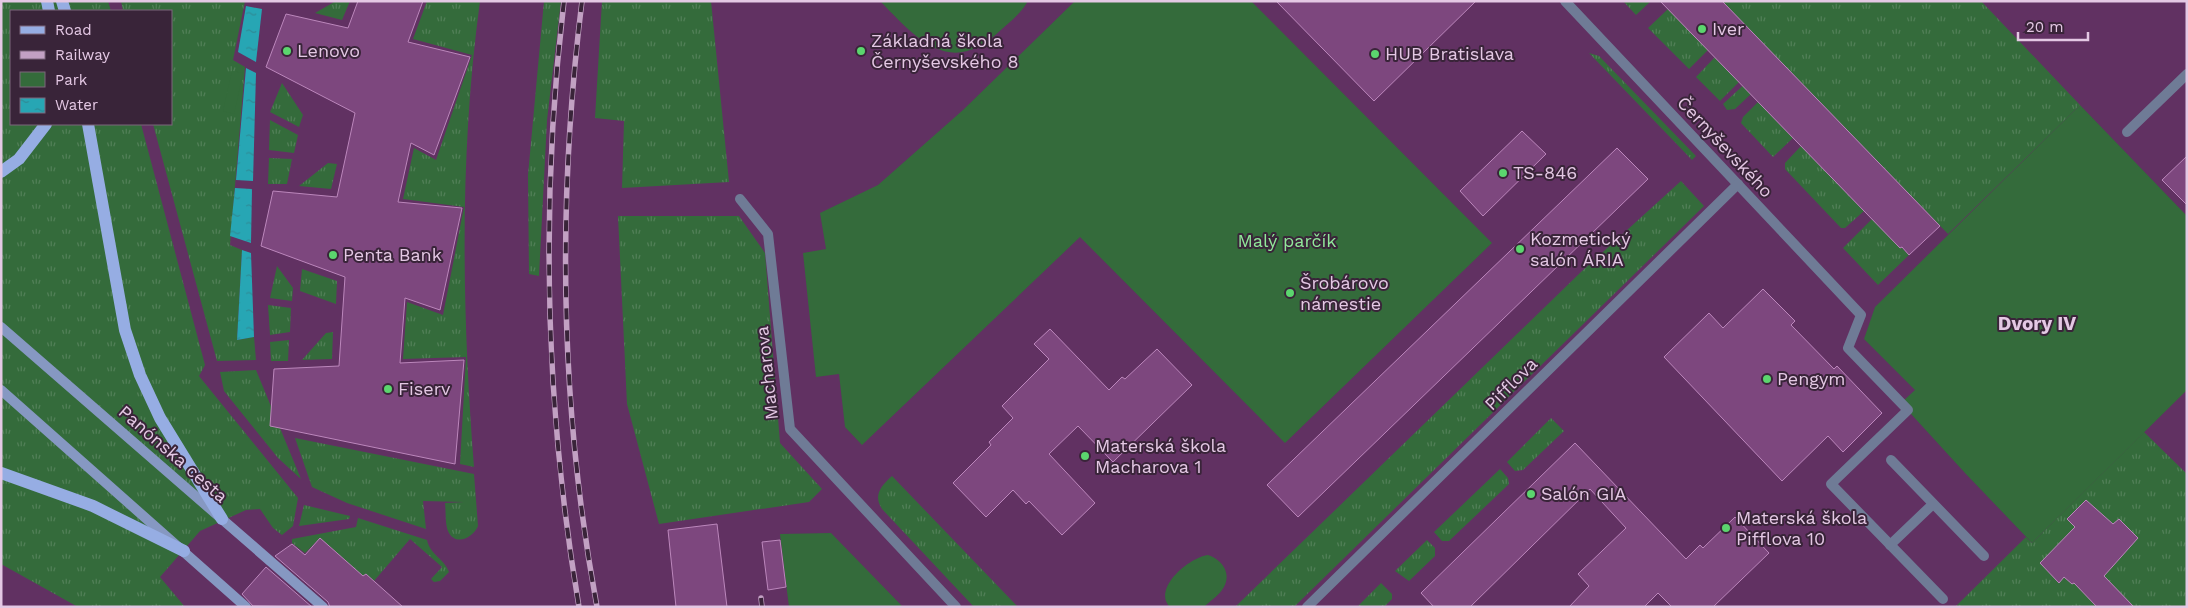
<svg xmlns="http://www.w3.org/2000/svg" width="2188" height="608" font-family="'Work Sans',sans-serif">
<style>
.grass{fill:url(#grass-tufts)}
.park{fill:#346b3b}
.water{fill:url(#water-ripples)}
.building{fill:#7d477e;stroke:#bc87bc}
.lines{fill:none;stroke-linecap:round;stroke-linejoin:round}
.minor{stroke:#6f7b96;stroke-width:10}
.secondary{stroke:#8698c2;stroke-width:10}
.primary{stroke:#96ade3;stroke-width:12}
.rail-casing{stroke:#c2a1c3;stroke-width:5.5}
.rail{stroke:#392439;stroke-width:4;stroke-dasharray:11;stroke-linecap:butt}
.poi-dot{fill:#5bd56e;stroke:#392439;stroke-width:2}
.labels{text-anchor:middle;stroke-width:4;stroke-linejoin:round;paint-order:stroke}
.poi-label{font-size:18px;fill:#e4c8e4;stroke:#392439;text-anchor:start}
.street-label{font-size:18px;fill:#e4c8e4;stroke:#392439}
.park-label{font-size:18px;fill:#91e89a;stroke:#392439}
.neighbourhood-label{font-size:19px;font-weight:bold;fill:#e4c8e4;stroke:#392439}
</style>
<defs>
<pattern id="grass-tufts" width="24" height="20" patternUnits="userSpaceOnUse" patternTransform="scale(1.25)"><rect width="24" height="20" fill="#346b3b"/><path d="M3 7l-1-3M5 7V3M7 7l1-3M15 17l-1-3M17 17v-4M19 17l1-3" fill="none" stroke="#517f57"/></pattern>
<pattern id="water-ripples" width="26" height="14" patternUnits="userSpaceOnUse" patternTransform="scale(1.25)"><rect width="26" height="14" fill="#27a6b4"/><path d="M2 4q2-2 4 0t4 0M15 11q2-2 4 0t4 0" fill="none" stroke="#2e8c98"/></pattern>
</defs>
<rect width="100%" height="100%" fill="#613162"/>
<g class="grass">
<polygon points="1,1 108,1 111,11 11,11 11,124 141,124 205,365 199,376 298,498 293,526 282,535 273,528 260,509 246,510 200,531 160,577 185,607 78,607 1,564"/>
<polygon points="121,1 245,1 233,60 245,67 230,245 242,250 237,340 254,337 256,360 217,361 153,124 171,124 171,11 123,11"/>
<polygon points="336,1 350,1 342,20 315,13"/>
<path d="M427,1H480C459,156 462,312 474,467L460,464L466,357L403,359L407,302L443,315L464,207L403,199L414,148L436,160L472,55L413,39Z"/>
<polygon points="544,1 561,1 547,120 539,276 529,274 528,175"/>
<polygon points="602,1 711,1 729,182 622,188 624,121 595,118"/>
<polygon points="1623,1 1651,1 1636,15"/>
<polygon points="1722,1 1981,1 2080,105 1948,234 1783,64 1735,109 1727,110 1723,104 1775,56"/>
<polygon points="1668,9 1708,50 1689,69 1648,28"/>
<polygon points="1589,53 1599,56 1696,156 1692,160"/>
<polygon points="1715,57 1739,82 1720,101 1696,77"/>
<polygon points="282,83 303,115 299,127 270,112"/>
<polygon points="1758,102 1793,138 1773,157 1741,123 1743,117"/>
<polygon points="270,120 298,135 294,153 269,150"/>
<polygon points="1801,146 1864,211 1845,228 1841,228 1785,169 1785,163"/>
<polygon points="269,158 292,159 287,184 268,184"/>
<polygon points="328,163 337,164 331,189 299,186"/>
<polygon points="1681,181 1704,206 1294,607 1235,607 1582,271"/>
<polygon points="618,216 739,216 765,253 780,443 822,489 809,502 659,524 627,404"/>
<polygon points="1872,219 1909,255 1878,285 1843,248"/>
<polygon points="277,266 293,288 292,301 270,298"/>
<polygon points="302,269 337,281 336,304 300,291"/>
<polygon points="268,305 291,308 290,332 270,335"/>
<polygon points="333,332 332,359 302,360 326,333"/>
<polygon points="289,340 288,361 271,361 270,342"/>
<polygon points="256,370 301,479 278,458 224,391 220,372"/>
<polygon points="1551,418 1564,431 1523,470 1515,471 1507,462"/>
<polygon points="2144,432 2187,474 2187,607 1955,607 2026,537 2032,543"/>
<path d="M295,438L474,474L478,526C473,538 455,547 448,531C445,523 446,512 445,503L464,502L423,501L426,529L347,503L312,487Z"/>
<polygon points="1500,469 1508,478 1509,484 1449,541 1442,541 1434,532"/>
<path d="M892,476L1018,607H974L882,509C873,495 881,486 892,476Z"/>
<polygon points="304,505 350,516 349,519 299,526"/>
<path d="M358,518L427,540C430,555 444,558 449,572L440,581L434,582L431,579L442,567L410,539L374,581L366,574L363,576L320,538L305,553L292,543V539L356,527Z"/>
<polygon points="1427,540 1435,548 1435,556 1409,581 1395,571"/>
<polygon points="1381,583 1392,594 1392,599 1384,607 1357,607"/>
</g>
<g class="park">
<path d="M880,1H1028C1022,12 1011,21 1002,29C951,79 918,40 880,1Z"/>
<polygon points="1075,1 1251,1 1492,243 1285,443 1080,237 862,445 845,427 839,374 816,377 803,253 826,249 820,213 878,185 963,110"/>
<polygon points="232,71 243,73 234,114 223,111"/>
<polygon points="2080,105 2187,216 2187,390 2032,543 1965,473 1901,403 1915,390 1864,339 1875,307"/>
<polygon points="831,533 903,607 789,607 780,534"/>
<path d="M1208,555C1223,560 1233,575 1222,590C1218,596 1210,601 1204,607H1170C1152,588 1190,557 1208,555Z"/>
</g>
<g class="water">
<polygon points="246,6 262,9 256,62 238,52"/>
<polygon points="246,68 256,73 253,181 236,180"/>
<polygon points="235,188 252,189 251,243 230,236"/>
<polygon points="242,250 251,253 254,337 237,340"/>
</g>
<g class="building">
<polygon points="358,1 423,1 408,42 470,57 434,155 411,143 398,202 462,208 440,310 405,298 400,363 464,360 455,464 270,426 274,369 339,366 345,277 261,246 273,191 337,197 355,113 266,67 286,14 348,28"/>
<polygon points="1276,1 1476,1 1374,101"/>
<polygon points="1660,1 1722,1 1940,226 1909,255 1902,247 1900,248"/>
<polygon points="1522,131 1546,154 1483,216 1460,191"/>
<polygon points="1617,148 1648,179 1298,517 1267,485"/>
<polygon points="2187,156 2187,205 2162,180"/>
<polygon points="1763,289 1795,321 1791,325 1834,369 1837,366 1882,413 1843,452 1828,436 1782,481 1664,357 1709,313 1723,328"/>
<polygon points="1050,329 1109,390 1122,377 1125,379 1157,349 1192,385 1113,462 1078,426 1049,454 1095,503 1062,535 1029,501 1026,504 1013,490 986,517 953,483 991,445 989,442 1013,418 1002,406 1049,359 1034,344"/>
<polygon points="1575,443 1686,559 1700,545 1703,548 1735,517 1769,553 1713,607 1672,607 1658,593 1644,607 1569,607 1589,586 1578,574 1626,528 1590,489 1470,607 1434,607 1421,593"/>
<polygon points="2086,500 2113,524 2119,519 2138,538 2104,576 2134,607 2097,607 2074,583 2072,584 2064,577 2059,583 2040,563 2075,527 2067,519"/>
<polygon points="717,524 727,607 676,607 668,530"/>
<polygon points="320,538 363,576 366,574 403,607 330,607 328,602 275,556 292,544 305,555"/>
<polygon points="780,540 786,587 768,590 762,542"/>
<polygon points="266,567 312,607 253,606 242,594"/>
</g>
<g class="lines">
<g class="minor">
<polyline points="1565,1 1861,315 1848,348 1908,410 1831,484 1943,599"/>
<polyline points="2127,132 2187,74"/>
<polyline points="740,199 768,234 790,429 956,607"/>
<polyline points="1891,460 1984,556"/>
<polyline points="1890,545 1933,504"/>
<polyline points="1307,607 1738,184"/>
</g>
<g class="secondary">
<polyline points="1,327 323,607"/>
<polyline points="1,390 246,607"/>
</g>
<g class="primary">
<polyline points="47,1 49,11"/>
<polyline points="62,1 65,11"/>
<polyline points="88,124 125,330 140,375 160,418 222,519"/>
<polyline points="1,172 19,159 46,124"/>
<polyline points="1,473 93,506 184,551"/>
</g>
<g class="rail-casing">
<g id="rail">
<path d="M564,1C540,203 545,406 579,607"/>
<path d="M582,1C557,202 560,408 597,607"/>
<polyline points="761,598 762,607"/>
</g>
</g>
<use href="#rail" class="rail"/>
</g>
<g class="poi-dot">
<circle cx="1702" cy="29" r="5"/>
<circle cx="287" cy="51" r="5"/>
<circle cx="861" cy="51" r="5"/>
<circle cx="1375" cy="54" r="5"/>
<circle cx="1503" cy="173" r="5"/>
<circle cx="1520" cy="249" r="5"/>
<circle cx="333" cy="255" r="5"/>
<circle cx="1290" cy="293" r="5"/>
<circle cx="1767" cy="379" r="5"/>
<circle cx="388" cy="389" r="5"/>
<circle cx="1085" cy="456" r="5"/>
<circle cx="1531" cy="494" r="5"/>
<circle cx="1726" cy="528" r="5"/>
</g>
<g class="labels">
<g class="poi-label">
<text x="1712" y="35">Iver</text>
<text x="871" y="47">Základná škola<tspan x="871" dy="21">Černyševského 8</tspan></text>
<text x="297" y="57">Lenovo</text>
<text x="1385" y="60">HUB Bratislava</text>
<text x="1513" y="179">TS-846</text>
<text x="1530" y="245">Kozmetický<tspan x="1530" dy="21">salón ÁRIA</tspan></text>
<text x="343" y="261">Penta Bank</text>
<text x="1300" y="289">Šrobárovo<tspan x="1300" dy="21">námestie</tspan></text>
<text x="1777" y="385">Pengym</text>
<text x="398" y="395">Fiserv</text>
<text x="1095" y="452">Materská škola<tspan x="1095" dy="21">Macharova 1</tspan></text>
<text x="1541" y="500">Salón GIA</text>
<text x="1736" y="524">Materská škola<tspan x="1736" dy="21">Pifflova 10</tspan></text>
</g>
<g class="street-label">
<text transform="translate(1725 147) rotate(47)" y="6">Černyševského</text>
<text transform="translate(767 373) rotate(-96)" y="6">Macharova</text>
<text transform="translate(1511 384) rotate(-45)" y="6">Pifflova</text>
<text transform="translate(173 454) rotate(41)" y="6">Panónska cesta</text>
</g>
<g class="park-label">
<text x="1287" y="247">Malý parčík</text>
</g>
<g class="neighbourhood-label">
<text x="2037" y="330">Dvory IV</text>
</g>
</g>
<rect width="2188" height="608" fill="none" stroke="#e4c8e4" stroke-width="5"/>
<rect x="10" y="10" width="162" height="115" fill="#392439" stroke="#7d667d"/>
<rect x="20" y="26" width="25" height="8" fill="#96ade3" stroke="#7d667d"/>
<text x="55" y="35" font-size="15" fill="#e4c8e4">Road</text>
<rect x="20" y="51" width="25" height="8" fill="#c2a1c3" stroke="#7d667d"/>
<text x="55" y="60" font-size="15" fill="#e4c8e4">Railway</text>
<rect x="20" y="72" width="25" height="15" fill="#346b3b" stroke="#7d667d"/>
<text x="55" y="85" font-size="15" fill="#e4c8e4">Park</text>
<rect x="20" y="98" width="25" height="15" fill="url(#water-ripples)" stroke="#7d667d"/>
<text x="55" y="110" font-size="15" fill="#e4c8e4">Water</text>
<path d="M2018 32v8h70v-8" fill="none" stroke="#e4c8e4" stroke-width="2.5"/>
<text x="2026" y="32" font-size="15" fill="#e4c8e4" stroke="#392439" stroke-width="4" paint-order="stroke">20 m</text>
</svg>
